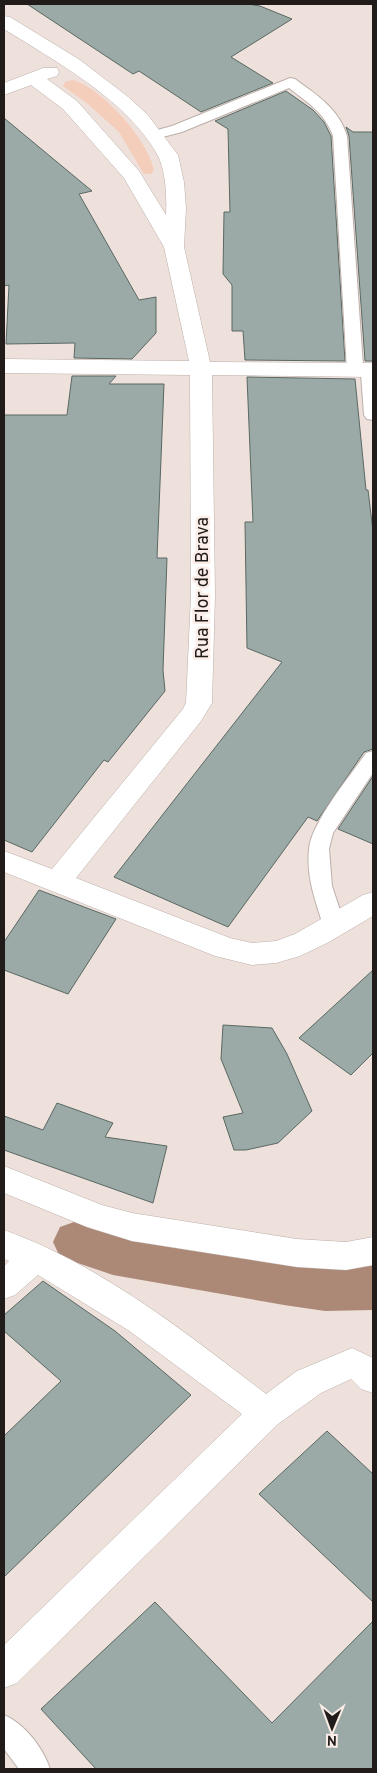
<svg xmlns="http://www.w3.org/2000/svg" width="377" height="1773" font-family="Overpass,sans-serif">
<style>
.green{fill:#f4cdbb}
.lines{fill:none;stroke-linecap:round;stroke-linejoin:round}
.canal{fill:#ac8877;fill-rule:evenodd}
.building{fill:#9baaa6;stroke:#5a6864}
.service-casing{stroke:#bcafa9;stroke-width:2}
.minor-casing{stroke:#bcafa9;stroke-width:1}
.service{fill:#fff;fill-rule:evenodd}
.minor{fill:#fff;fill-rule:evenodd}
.labels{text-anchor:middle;stroke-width:5;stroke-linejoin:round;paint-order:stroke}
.street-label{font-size:18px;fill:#211c1a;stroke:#fbede7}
</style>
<rect width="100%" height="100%" fill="#eee0da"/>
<path class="green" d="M73,80C103,89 148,140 154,170L151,174H144L119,132L88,104L63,86L65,82Z"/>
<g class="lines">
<polygon class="canal" points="77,1221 113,1233 284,1261 325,1267 373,1266 373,1310 325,1311 284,1305 113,1275 60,1257 53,1242 60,1227"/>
</g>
<g class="building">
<polygon points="27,4 248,4 260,6 292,19 231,57 273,83 201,112 139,71 133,74"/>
<polygon points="286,91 313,110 324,122 331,136 345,361 245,360 243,331 232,331 232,285 223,274 224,212 230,212 228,129 215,121"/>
<polygon points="4,118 92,191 79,194 139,300 156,297 156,333 132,359 74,358 75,343 6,344 9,285 4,286"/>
<polygon points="346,127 353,132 373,132 373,361 365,361 349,136"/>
<polygon points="72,376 116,376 109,384 164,384 157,558 167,558 163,670 165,691 108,762 104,760 32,852 4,840 4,415 67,415"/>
<polygon points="247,377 355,379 366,490 368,490 373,531 373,749 364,752 317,821 308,817 228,927 114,877 282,662 247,648 245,522 253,522"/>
<polygon points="373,776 373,844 338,829"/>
<polygon points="39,890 116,919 68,994 4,970 4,942"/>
<polygon points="373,970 373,1053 351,1075 299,1038"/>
<polygon points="223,1025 272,1028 287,1054 312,1111 278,1143 246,1150 234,1150 223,1117 243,1113 221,1059"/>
<polygon points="57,1103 113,1123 105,1137 167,1146 153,1203 4,1150 4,1116 43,1130"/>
<polygon points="43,1281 115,1331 191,1395 4,1577 4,1436 61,1381 4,1331 4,1315"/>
<polygon points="327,1431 373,1474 373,1602 259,1494"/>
<polygon points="155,1602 272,1723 373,1621 373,1769 96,1769 41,1709"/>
</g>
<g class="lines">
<g class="service-casing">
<g id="service">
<path d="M290,78L295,79C317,95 339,109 347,136L363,366H373V420L367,419L364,415L361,374H349L347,370L333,136C325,113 307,102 289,88L182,132L155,139L148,135L150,132L172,126Z"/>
<path d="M373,751V773L333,833L329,849L332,886L345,925L342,931L334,933L326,931L323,925C315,900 306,876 309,849C311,823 350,776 366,753Z"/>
<path d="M4,1715C25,1724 43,1748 50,1769H19L4,1749Z"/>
</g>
</g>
<g class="minor-casing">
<g id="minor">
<path d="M4,16L10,17L80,60L127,96L147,114L178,155L184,182L186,208L184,247L210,362L373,363V377L212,375L215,595L212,703L201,721L76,878L230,938L252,943L276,941L295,934L363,895L373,892V916L329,942L300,956L276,963L252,965L215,956L4,872V851L52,869L183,709L186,703L191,595L190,375L4,373V359L189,361L164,247L124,178L63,109L31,85L4,95V83L43,68H57L59,72L57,76L47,79L77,101L139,171L166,215C167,198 166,170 157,154C127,100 55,61 4,29Z"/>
<polygon points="4,1166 102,1205 132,1213 297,1239 346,1242 373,1237 373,1265 346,1270 297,1267 132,1241 87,1227 4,1193"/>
<path d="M4,1230C101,1265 185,1332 266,1394L297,1371L352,1348L373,1358V1393L361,1389L351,1379L321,1393L278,1424L17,1683L4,1688V1645L242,1414L128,1330L38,1275L15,1295L4,1299V1266L9,1261L4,1259Z"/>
</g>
</g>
<use href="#service" class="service"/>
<use href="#minor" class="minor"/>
</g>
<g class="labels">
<g class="street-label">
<text transform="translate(202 588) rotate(-90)" y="6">Rua Flor de Brava</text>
</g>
</g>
<rect width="377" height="1773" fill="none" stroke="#211c1a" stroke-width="10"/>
<g transform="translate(332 1728) rotate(181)" stroke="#fbede7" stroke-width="4" paint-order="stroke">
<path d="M0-4L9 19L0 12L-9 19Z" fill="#211c1a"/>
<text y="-8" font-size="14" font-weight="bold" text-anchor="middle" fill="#211c1a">N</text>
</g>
</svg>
